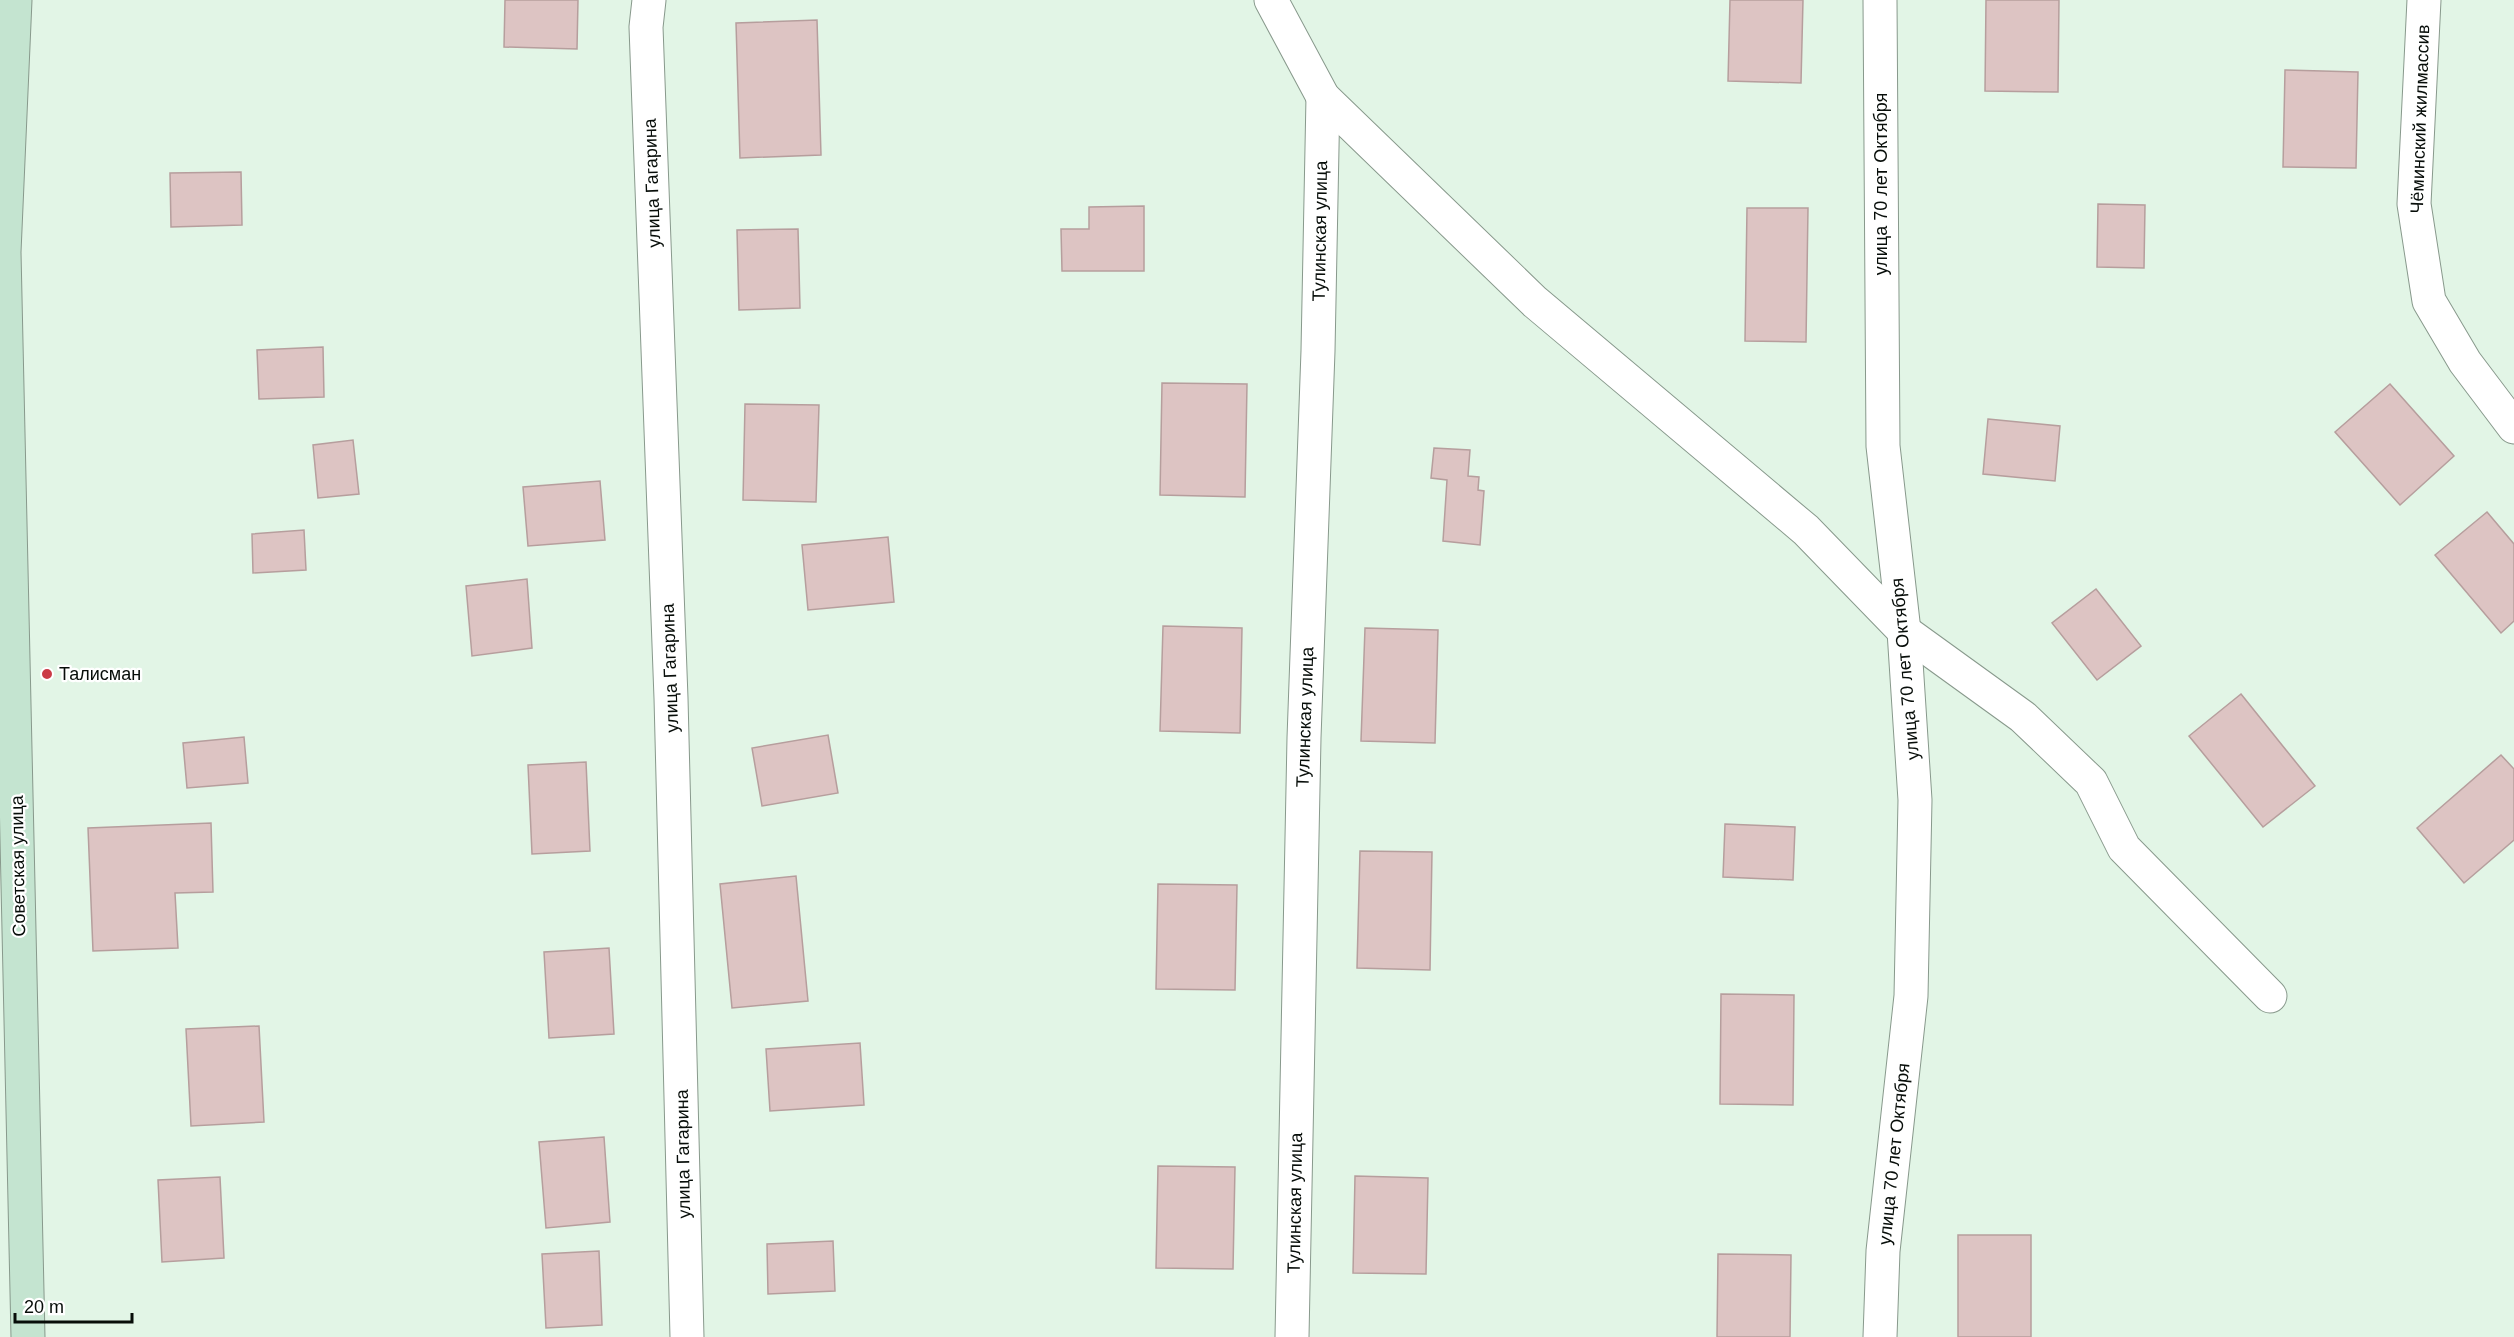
<svg xmlns="http://www.w3.org/2000/svg" width="2514" height="1337" font-family="Helvetica,sans-serif">
<style>
.building{fill:#ddc4c3;stroke:#b69e9d;stroke-width:1.5}
.lines{fill:none;stroke-linecap:round;stroke-linejoin:round}
.street-casing{stroke:#88998c;stroke-width:35}
.secondary-casing{stroke:#88998c;stroke-width:35}
.street{stroke:#fff;stroke-width:33}
.secondary{stroke:#c4e4d0;stroke-width:33}
.poi-dot{fill:#cb3b47;stroke:#fff;stroke-width:2}
.labels{text-anchor:middle;stroke-width:4.5;stroke-linejoin:round;paint-order:stroke}
.street-label{font-size:18px;fill:#070d09;stroke:#fff}
.poi-label{font-size:18px;fill:#070d09;stroke:#fff;text-anchor:start}
</style>
<rect width="100%" height="100%" fill="#e2f5e6"/>
<g class="building">
<polygon points="505,0 578,0 577,49 504,47"/>
<polygon points="1730,0 1803,0 1801,83 1728,81"/>
<polygon points="1986,0 2059,0 2058,92 1985,91"/>
<polygon points="817,20 821,155 740,158 736,23"/>
<polygon points="2285,70 2358,72 2356,168 2283,167"/>
<polygon points="241,172 242,225 171,227 170,173"/>
<polygon points="2098,204 2145,205 2144,268 2097,267"/>
<polygon points="1144,206 1144,271 1062,271 1061,229 1089,229 1089,207"/>
<polygon points="1747,208 1808,208 1806,342 1745,341"/>
<polygon points="798,229 800,308 739,310 737,230"/>
<polygon points="323,347 324,397 259,399 257,350"/>
<polygon points="1162,383 1247,384 1245,497 1160,495"/>
<polygon points="2390,384 2454,456 2400,505 2335,432"/>
<polygon points="745,404 819,405 816,502 743,500"/>
<polygon points="1988,419 2060,426 2055,481 1983,474"/>
<polygon points="353,440 359,494 318,498 313,445"/>
<polygon points="1434,448 1470,450 1468,476 1479,477 1478,490 1484,491 1480,545 1443,541 1447,480 1431,478"/>
<polygon points="600,481 605,540 528,546 523,487"/>
<polygon points="2487,512 2514,544 2514,621 2501,633 2435,555"/>
<polygon points="304,530 306,570 253,573 252,534"/>
<polygon points="888,537 894,602 808,610 802,545"/>
<polygon points="527,579 532,648 472,656 466,586"/>
<polygon points="2096,589 2141,646 2097,680 2052,623"/>
<polygon points="1163,626 1242,628 1240,733 1160,731"/>
<polygon points="1365,628 1438,630 1435,743 1361,741"/>
<polygon points="2241,694 2315,786 2263,827 2189,736"/>
<polygon points="828,735 838,793 762,806 752,748"/>
<polygon points="244,737 248,783 187,788 183,743"/>
<polygon points="2501,755 2514,769 2514,840 2464,883 2417,828"/>
<polygon points="586,762 590,851 532,854 528,765"/>
<polygon points="211,823 213,892 175,893 178,948 93,951 88,828"/>
<polygon points="1725,824 1795,827 1793,880 1723,877"/>
<polygon points="1360,851 1432,852 1430,970 1357,968"/>
<polygon points="796,876 808,1001 732,1008 720,884"/>
<polygon points="1158,884 1237,885 1235,990 1156,989"/>
<polygon points="609,948 614,1034 549,1038 544,952"/>
<polygon points="1721,994 1794,995 1793,1105 1720,1104"/>
<polygon points="259,1026 264,1122 191,1126 186,1029"/>
<polygon points="860,1043 864,1105 770,1111 766,1049"/>
<polygon points="604,1137 610,1222 546,1228 539,1142"/>
<polygon points="1158,1166 1235,1167 1233,1269 1156,1268"/>
<polygon points="1355,1176 1428,1178 1426,1274 1353,1273"/>
<polygon points="220,1177 224,1258 162,1262 158,1180"/>
<rect x="1958" y="1235" width="73" height="102"/>
<polygon points="833,1241 835,1291 768,1294 767,1244"/>
<polygon points="599,1251 602,1325 546,1328 542,1254"/>
<polygon points="1718,1254 1791,1255 1790,1337 1717,1337"/>
</g>
<g class="lines">
<g class="street-casing">
<g id="street">
<polyline points="649,0 646,27 671,698 687,1337"/>
<polyline points="1271,0 1323,97 1535,302 1806,530 1904,631 2023,717 2091,782 2124,848 2270,996"/>
<polyline points="1880,0 1883,446 1904,631 1915,800 1911,996 1883,1251 1880,1337"/>
<polyline points="2424,0 2414,204 2429,301 2465,362 2514,427"/>
<polyline points="1292,1337 1304,738 1318,351 1323,97"/>
</g>
</g>
<g class="secondary-casing">
<polyline id="secondary" points="15,0 4,252 28,1337"/>
</g>
<use href="#street" class="street"/>
<use href="#secondary" class="secondary"/>
</g>
<circle class="poi-dot" cx="47" cy="674" r="6"/>
<g class="labels">
<g class="street-label">
<text transform="translate(2420 119) rotate(-88)" y="6">Чёминский жилмассив</text>
<text transform="translate(652 183) rotate(-92)" y="6">улица Гагарина</text>
<text transform="translate(1881 184) rotate(-90)" y="6">улица 70 лет Октября</text>
<text transform="translate(1320 231) rotate(-89)" y="6">Тулинская улица</text>
<text transform="translate(670 668) rotate(-92)" y="6">улица Гагарина</text>
<text transform="translate(1905 669) rotate(-95)" y="6">улица 70 лет Октября</text>
<text transform="translate(1305 717) rotate(-88)" y="6">Тулинская улица</text>
<text transform="translate(18 866) rotate(-91)" y="6">Советская улица</text>
<text transform="translate(683 1154) rotate(-91)" y="6">улица Гагарина</text>
<text transform="translate(1894 1154) rotate(-84)" y="6">улица 70 лет Октября</text>
<text transform="translate(1295 1203) rotate(-89)" y="6">Тулинская улица</text>
</g>
<g class="poi-label">
<text x="59" y="680">Талисман</text>
</g>
</g>
<path d="M15 1313v9h117v-9" fill="none" stroke="#070d09" stroke-width="3"/>
<text x="24" y="1313" font-size="18" fill="#070d09" stroke="#ffffff" stroke-width="4.5" paint-order="stroke">20 m</text>
</svg>
